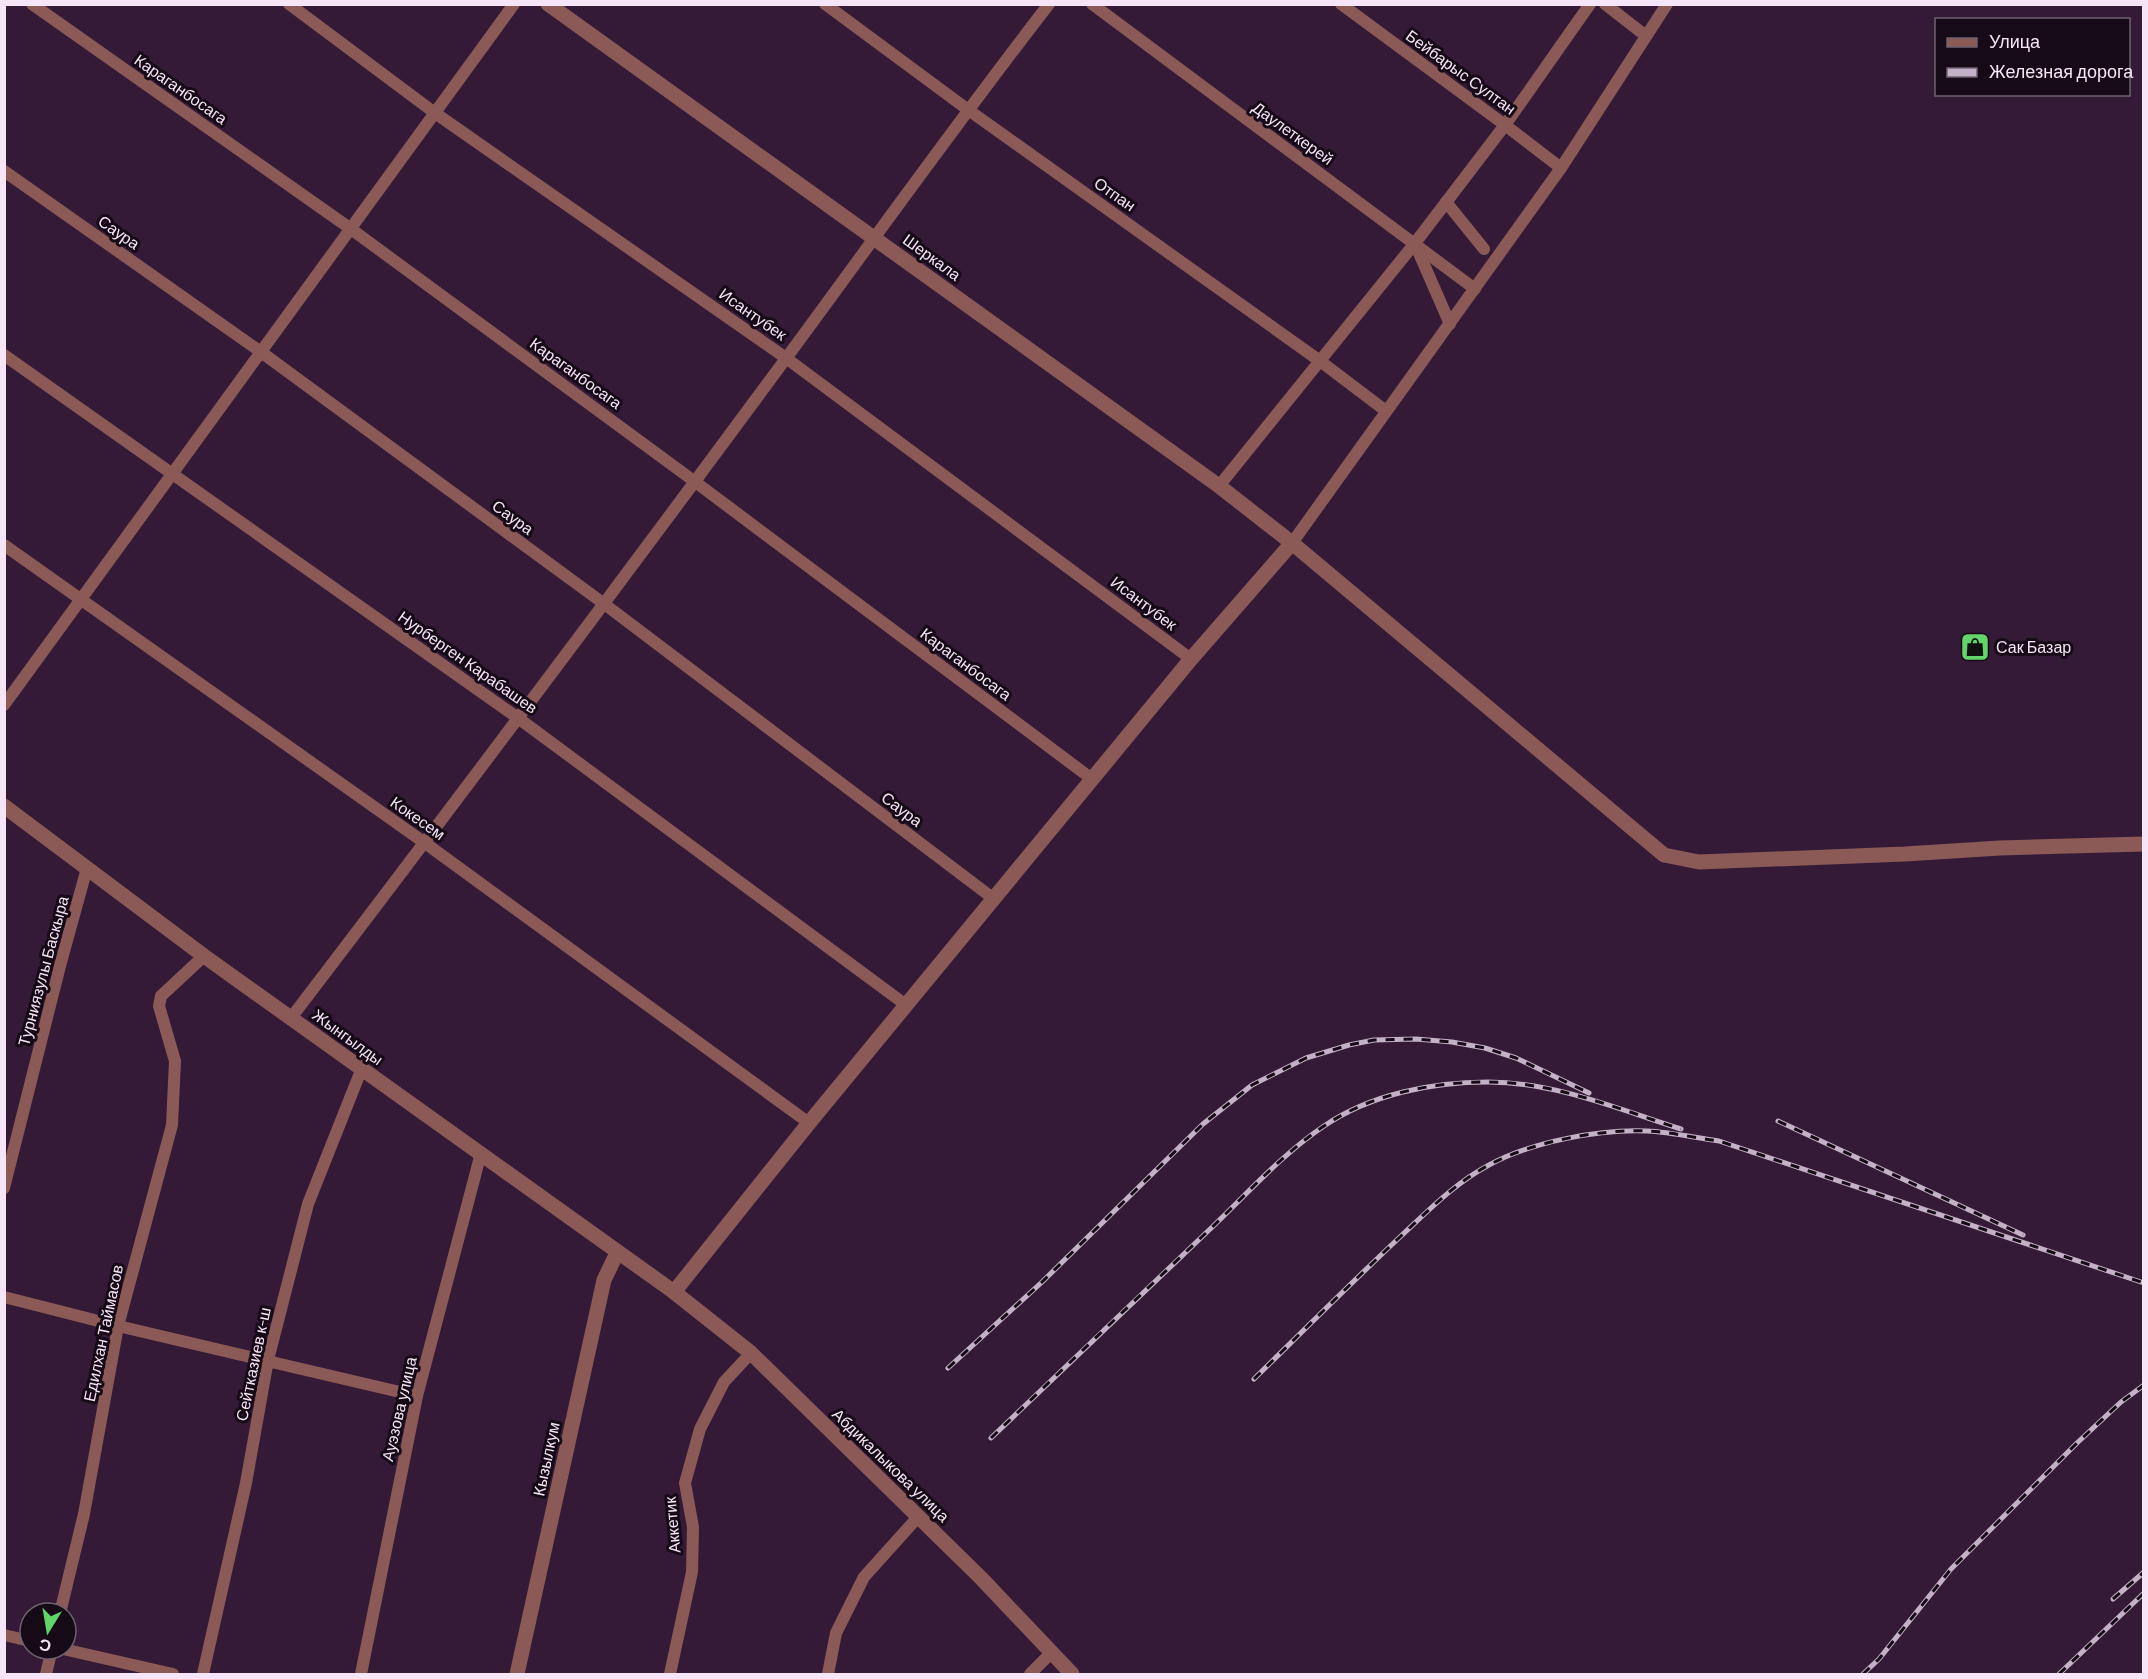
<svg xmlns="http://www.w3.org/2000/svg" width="2148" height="1679" font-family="Barlow,sans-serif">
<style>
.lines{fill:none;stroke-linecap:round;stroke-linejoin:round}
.minor{stroke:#8b5a56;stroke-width:12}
.tertiary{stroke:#8b5a56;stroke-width:15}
.rail-casing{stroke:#c5b1c7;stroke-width:5}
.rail{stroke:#160a17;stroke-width:3;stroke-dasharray:9;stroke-linecap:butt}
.labels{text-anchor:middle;stroke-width:6;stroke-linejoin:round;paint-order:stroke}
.street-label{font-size:16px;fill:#f6e4f7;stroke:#160a17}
.poi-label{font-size:16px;fill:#f6e4f7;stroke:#160a17;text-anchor:start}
</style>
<rect width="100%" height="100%" fill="#351a37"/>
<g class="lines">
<g class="minor">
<polyline points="32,4 351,229 694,481 1092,779"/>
<polyline points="289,4 435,113 786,358 1191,659"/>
<polyline points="825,4 967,109 1320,361 1386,411"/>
<polyline points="1092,4 1475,289"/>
<polyline points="1341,4 1505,125 1561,168"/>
<polyline points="1605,4 1646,36"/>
<polyline points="4,171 261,352 603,603 994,899"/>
<polyline points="1446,202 1484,249"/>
<polyline points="1415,244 1450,324"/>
<polyline points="4,355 518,718 906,1005"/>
<polyline points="1219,486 1415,243 1505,125 1590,4"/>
<polyline points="1292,543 1561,168 1667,4"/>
<polyline points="4,545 425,843 809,1123"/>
<polyline points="4,705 514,4"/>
<path d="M291,1018C458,799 624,578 787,357C874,239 959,120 1049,4"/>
<polyline points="4,1188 60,966 87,868"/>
<polyline points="4,1297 118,1326 417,1396"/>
<polyline points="60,1613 84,1514 118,1326 172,1125 175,1061 159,1006 161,996 204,956"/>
<polyline points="4,1635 30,1641"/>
<polyline points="63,1649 173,1674"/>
<polyline points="46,1674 52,1649"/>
<polyline points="203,1674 246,1483 268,1360 308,1204 362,1068"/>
<polyline points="361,1674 417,1396 481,1153"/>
<polyline points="670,1674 692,1572 693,1527 685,1483 700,1429 724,1382 751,1353"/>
<polyline points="828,1674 836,1633 864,1577 918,1517"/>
<polyline points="1030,1674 1051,1653"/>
</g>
<g class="tertiary">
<polyline points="548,4 1219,486 1292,543 1664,855 1699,862 1905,854 2000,848 2144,844"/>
<polyline points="4,806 204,956 674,1292 751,1353 981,1578 1072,1674"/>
<polyline points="674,1292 809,1123 1191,659 1292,543"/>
<polyline points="517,1674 604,1280 617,1253"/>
</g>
<g class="rail-casing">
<g id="rail">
<polyline points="1778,1121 2023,1235"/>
<polyline points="948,1368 1042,1282 1203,1124 1252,1085 1306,1058 1349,1045 1374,1040 1416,1039 1452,1042 1485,1048 1516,1058 1589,1093"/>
<path d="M1254,1379C1303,1331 1351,1283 1401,1236C1429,1210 1455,1183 1489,1165C1531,1142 1599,1129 1647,1131C1671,1132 1696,1138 1719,1141L2144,1283"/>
<path d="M991,1438C1063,1369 1135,1300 1207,1232C1245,1196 1281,1155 1324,1126C1371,1094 1433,1082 1488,1082C1555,1082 1618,1109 1681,1129"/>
<polyline points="2113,1599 2144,1572"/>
<polyline points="1863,1674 1879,1659 1951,1569 2077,1443 2121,1402 2144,1385"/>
<polyline points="2059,1674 2144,1593"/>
</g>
</g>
<use href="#rail" class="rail"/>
</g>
<defs>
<g id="shop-square" transform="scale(1.5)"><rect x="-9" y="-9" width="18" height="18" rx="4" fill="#62d469" stroke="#160a17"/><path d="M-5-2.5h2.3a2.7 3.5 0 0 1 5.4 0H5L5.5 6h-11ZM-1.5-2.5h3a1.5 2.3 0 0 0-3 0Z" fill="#111"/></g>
</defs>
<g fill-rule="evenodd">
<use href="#shop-square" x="1975" y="647"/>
</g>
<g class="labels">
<g class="street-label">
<text transform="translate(1461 72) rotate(36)" y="6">Бейбарыс Султан</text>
<text transform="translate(181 89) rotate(35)" y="6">Караганбосага</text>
<text transform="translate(1293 133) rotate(36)" y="6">Даулеткерей</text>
<text transform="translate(1115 194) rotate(35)" y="6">Отпан</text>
<text transform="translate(119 232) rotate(35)" y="6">Саура</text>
<text transform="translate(932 257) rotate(36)" y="6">Шеркала</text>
<text transform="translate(753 314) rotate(35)" y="6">Исантубек</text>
<text transform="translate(576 373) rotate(36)" y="6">Караганбосага</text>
<text transform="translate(513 517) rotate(36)" y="6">Саура</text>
<text transform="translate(1144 603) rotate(37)" y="6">Исантубек</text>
<text transform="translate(468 662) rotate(35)" y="6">Нурберген Карабашев</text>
<text transform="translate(966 664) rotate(37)" y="6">Караганбосага</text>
<text transform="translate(902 809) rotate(37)" y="6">Саура</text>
<text transform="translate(418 818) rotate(35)" y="6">Кокесем</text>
<text transform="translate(43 971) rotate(-75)" y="6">Турниязулы Баскыра</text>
<text transform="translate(348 1037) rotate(36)" y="6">Жынгылды</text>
<text transform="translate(103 1333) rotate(-78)" y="6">Едилхан Таймасов</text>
<text transform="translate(253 1364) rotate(-78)" y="6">Сейтказиев к-ш</text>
<text transform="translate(399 1409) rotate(-77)" y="6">Ауэзова улица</text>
<text transform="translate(546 1459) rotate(-78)" y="6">Кызылкум</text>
<text transform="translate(891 1465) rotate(44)" y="6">Абдикалыкова улица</text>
<text transform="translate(672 1525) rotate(-95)" y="6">Аккетик</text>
</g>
<g class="poi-label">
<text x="1996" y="653">Сак Базар</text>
</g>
</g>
<rect width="2148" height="1679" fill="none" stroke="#f6e4f7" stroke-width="12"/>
<rect x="1935" y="18" width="195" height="78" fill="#160a17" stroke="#706171" stroke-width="1.5"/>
<rect x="1947" y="38" width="30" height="9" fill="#8b5a56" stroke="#706171" stroke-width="1.5"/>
<text x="1989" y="48" font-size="18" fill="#f6e4f7">Улица</text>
<rect x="1947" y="68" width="30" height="9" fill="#c5b1c7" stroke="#706171" stroke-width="1.5"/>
<text x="1989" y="78" font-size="18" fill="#f6e4f7">Железная дорога</text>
<g transform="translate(48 1631) rotate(191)"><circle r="28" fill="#160a17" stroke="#706171" stroke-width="1.5"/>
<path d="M0-4.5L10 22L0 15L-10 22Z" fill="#62d469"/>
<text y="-9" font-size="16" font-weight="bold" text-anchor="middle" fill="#f6e4f7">С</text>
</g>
</svg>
